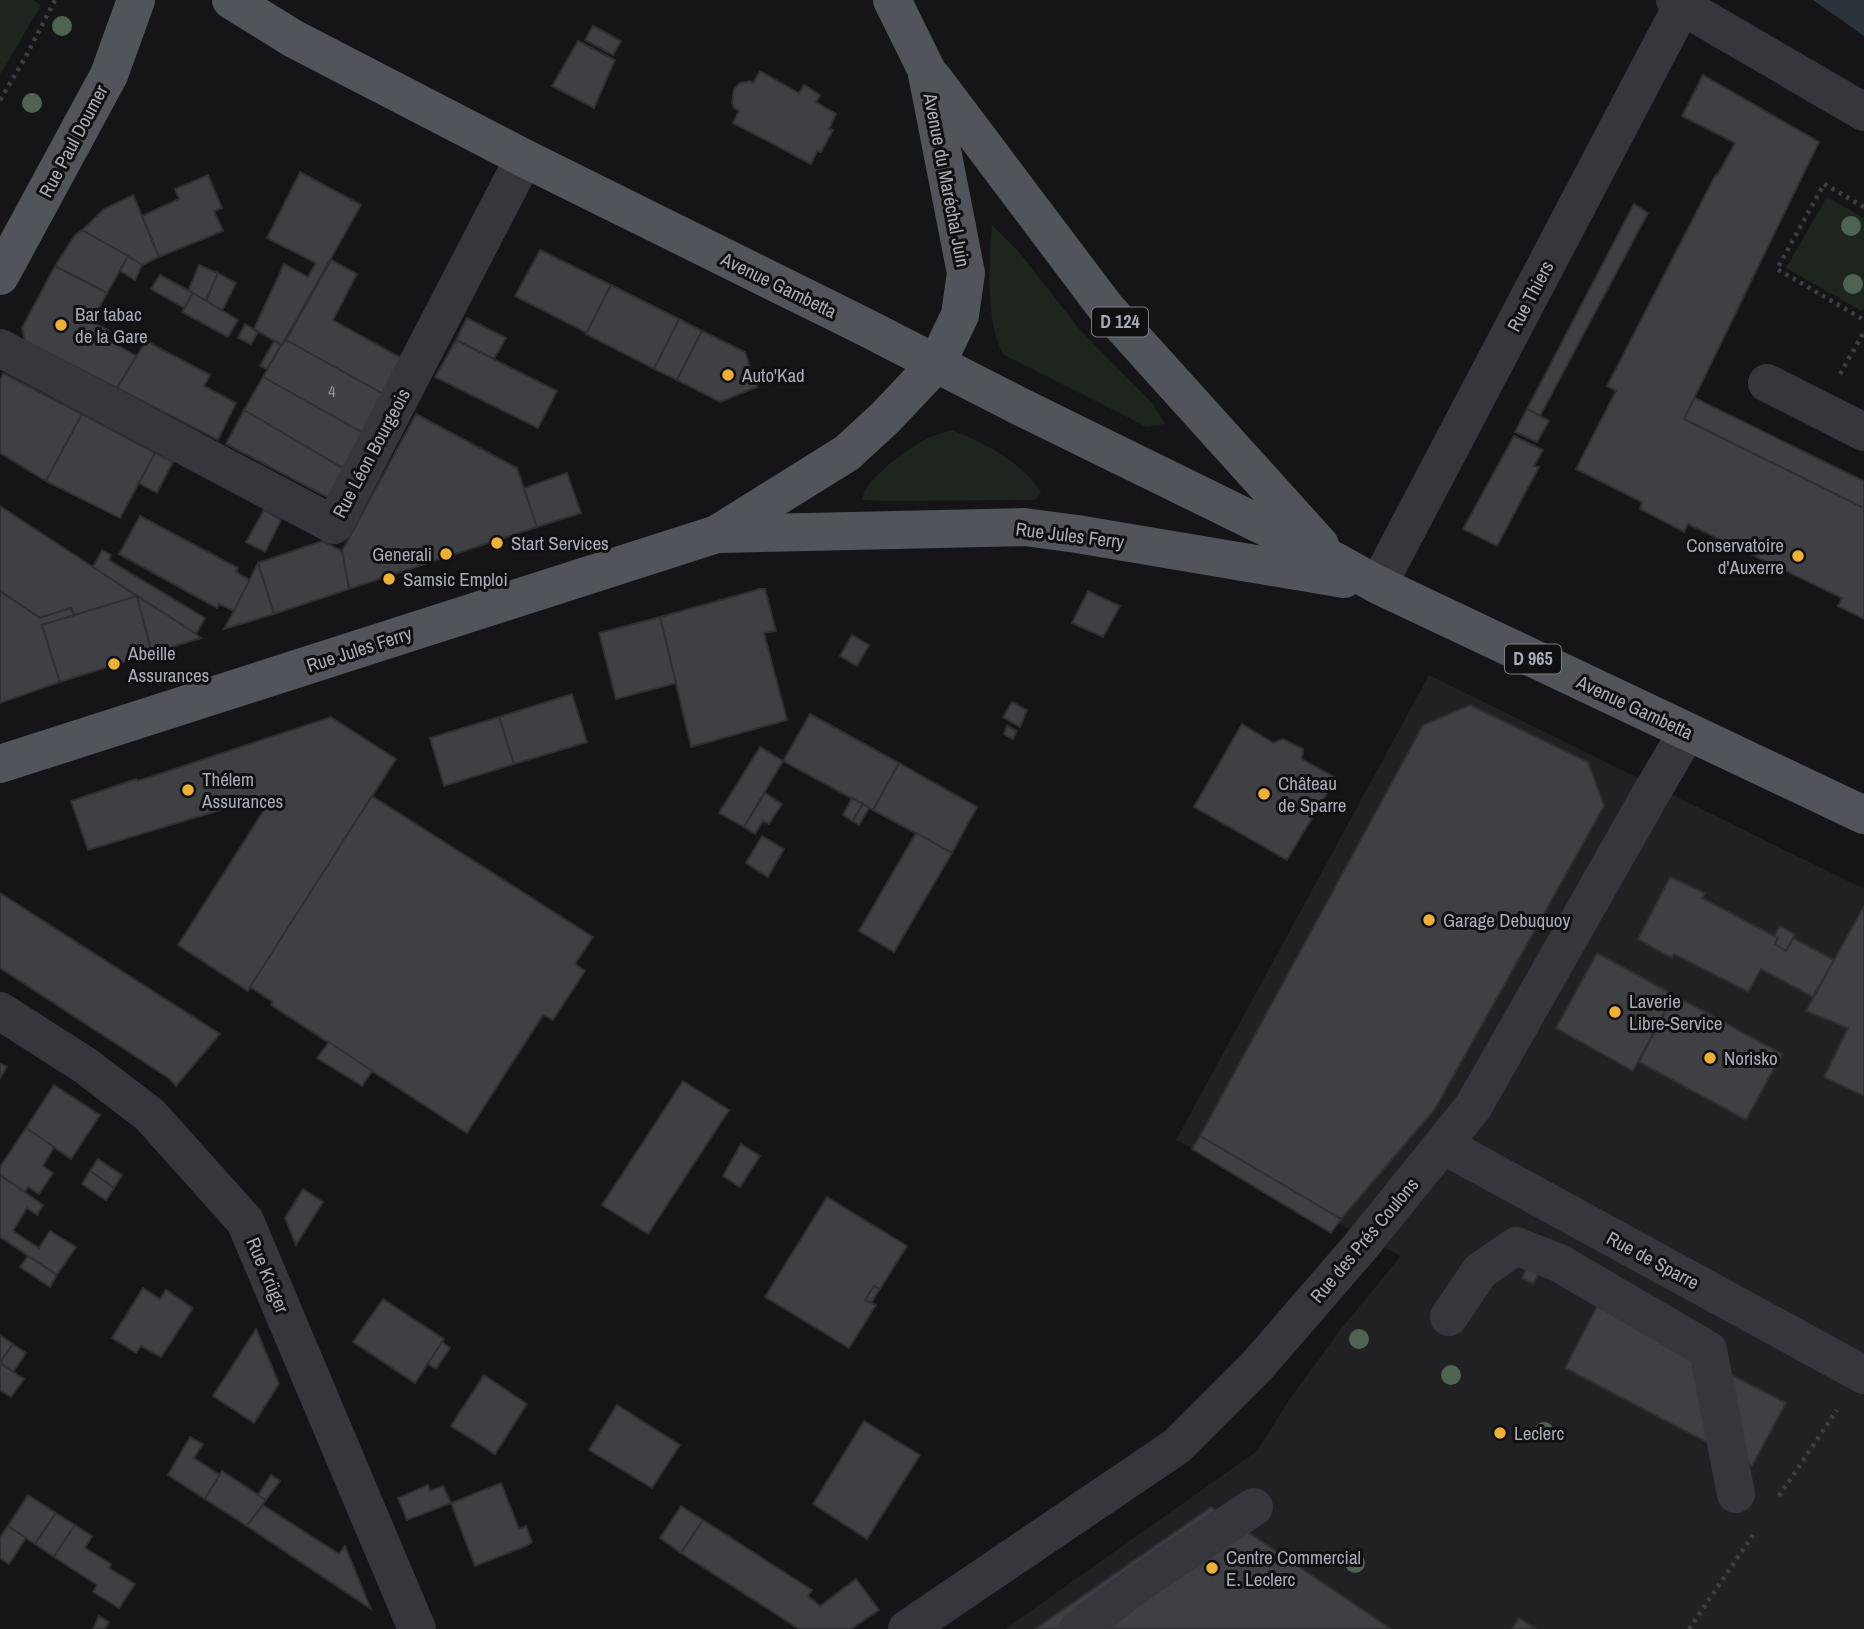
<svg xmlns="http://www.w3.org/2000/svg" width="1864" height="1629" font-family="'Archivo Narrow',sans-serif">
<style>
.built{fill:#212124}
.green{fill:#1d251e}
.water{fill:#2b343b}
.building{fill:#3f4044;stroke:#2f2f33;stroke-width:2}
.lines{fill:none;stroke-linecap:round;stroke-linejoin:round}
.path{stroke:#3c3e43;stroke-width:4.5;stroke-dasharray:3.5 5;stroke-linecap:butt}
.minor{stroke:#36373c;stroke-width:38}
.major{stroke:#52545b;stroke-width:38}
.tree{fill:#4f6351}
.poi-dot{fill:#efb135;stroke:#101012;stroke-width:2.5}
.labels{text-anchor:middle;stroke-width:6;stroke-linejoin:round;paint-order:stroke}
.number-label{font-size:16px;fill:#8d919a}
.shield{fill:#101012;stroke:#7a7d86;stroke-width:2}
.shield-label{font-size:18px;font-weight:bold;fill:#a7acb7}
.street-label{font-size:19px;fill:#a7acb7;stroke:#101012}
.poi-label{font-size:19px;fill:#a7acb7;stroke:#101012;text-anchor:start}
</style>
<rect width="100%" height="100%" fill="#151517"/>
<polygon class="built" points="1429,675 1864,889 1864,1629 1005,1629 1257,1451 1289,1400 1340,1330 1401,1256 1176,1140"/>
<g class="green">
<polygon points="0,0 33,0 41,5 0,75"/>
<polygon points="1827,197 1864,218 1864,308 1862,311 1786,268"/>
<path d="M992,225L1019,252L1080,330L1153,404L1165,424L1147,427L1004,355C985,324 989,261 992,225Z"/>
<path d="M952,430C984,443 1022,462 1041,492L1035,500L887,501L862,500C864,479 911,446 930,437C937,434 945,432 952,430Z"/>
</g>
<polygon class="water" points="1813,0 1864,0 1864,36"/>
<g class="building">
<polygon points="593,26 621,41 613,55 585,40"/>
<polygon points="578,41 615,60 594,108 552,86"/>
<polygon points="760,71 799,93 804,85 820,95 816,102 836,114 829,129 833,130 821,152 817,151 811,164 733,123 739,111 734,108 732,103 734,89 740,83 750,81 753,83"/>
<polygon points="1703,75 1819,142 1684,419 1864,508 1864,619 1838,606 1842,598 1688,524 1684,532 1640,509 1642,502 1576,469 1616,391 1607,386 1715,176 1718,174 1735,143 1682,116"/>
<polygon points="300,172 361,205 282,345 254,329 284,264 308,277 316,263 267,238"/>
<polygon points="208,175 222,208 214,211 223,231 159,257 142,216 179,199 175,189"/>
<polygon points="133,195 159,257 142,265 82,230 104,209"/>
<polygon points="1634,204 1648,213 1540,416 1527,409"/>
<polygon points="82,230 128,256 107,293 55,266 75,235"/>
<polygon points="540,250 611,285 587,333 515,296"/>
<polygon points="128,256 142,265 135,280 120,271"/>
<polygon points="331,260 357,274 333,320 401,358 383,394 286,340"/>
<polygon points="199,265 218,273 206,301 188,291"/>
<polygon points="55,266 107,293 91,322 108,330 104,337 136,356 117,388 25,341 22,328"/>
<polygon points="218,273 236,283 222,311 206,301"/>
<polygon points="160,275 193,293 184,308 151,289"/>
<polygon points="611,285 679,319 654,369 586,334"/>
<polygon points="193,293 238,320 228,337 182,312"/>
<polygon points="467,318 506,338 494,359 456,340"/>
<polygon points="679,319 702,331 677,380 654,369"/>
<polygon points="245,324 258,332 251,344 238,338"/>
<polygon points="702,331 745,352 757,387 720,402 677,380"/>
<polygon points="286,340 383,394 363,433 263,377 281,345 282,345"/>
<polygon points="456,340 557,391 538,428 435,377"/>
<polygon points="146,341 210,375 204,386 236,403 218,440 117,388"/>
<polygon points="274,341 281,345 267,369 260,366"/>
<polygon points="3,373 82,414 46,481 0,453 0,380"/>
<polygon points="263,377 363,433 344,469 244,410"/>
<polygon points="1695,398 1864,481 1864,508 1684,419"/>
<polygon points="1527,409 1549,421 1537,442 1515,432"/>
<polygon points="244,410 344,469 329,498 226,444"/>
<polygon points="82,414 155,453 120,518 46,481"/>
<polygon points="416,414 517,468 537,527 349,589 342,551"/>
<polygon points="1514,436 1543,450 1534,466 1539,467 1497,546 1463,529"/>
<polygon points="155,453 173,462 157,493 139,483"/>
<polygon points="567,473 581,513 537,527 524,488"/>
<polygon points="0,506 93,567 137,596 74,616 71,608 40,618 0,591"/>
<polygon points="264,510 281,520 265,552 246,542"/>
<polygon points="140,516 238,568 236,572 250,580 234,611 219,604 217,608 119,554"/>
<polygon points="322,541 342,551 349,589 274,614 258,563"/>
<polygon points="102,550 111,555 109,560 205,618 196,634 93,567"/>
<polygon points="258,563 274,614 224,629 234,611"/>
<polygon points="760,589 765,589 776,631 764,633 787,720 691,747 660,617"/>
<polygon points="0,591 40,618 71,608 74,616 42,625 60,682 0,703"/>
<polygon points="1088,591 1120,606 1103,637 1072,623"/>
<polygon points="137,596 152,653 60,682 42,625"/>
<polygon points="137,596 196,634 201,638 152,653"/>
<polygon points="660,617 676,683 616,699 599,633"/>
<polygon points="852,635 869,645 857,666 840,656"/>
<polygon points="572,694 587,742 514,764 499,717"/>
<polygon points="1012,702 1027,710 1020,727 1003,717"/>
<polygon points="1470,705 1588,762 1604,806 1435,1109 1341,1219 1200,1136 1423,725"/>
<polygon points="810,714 899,763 873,810 783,761"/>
<polygon points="331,717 396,759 248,991 178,945 271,799 267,796 88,850 71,801 136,779 138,781"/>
<polygon points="499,717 514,764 444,786 430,738"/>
<polygon points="1242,724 1273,743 1283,739 1303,749 1302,759 1336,778 1287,860 1194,807"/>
<polygon points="1007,726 1017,731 1013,739 1004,734"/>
<polygon points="760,747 783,761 744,827 719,813"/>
<polygon points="899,763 977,807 952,853 873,810"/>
<polygon points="765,793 782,804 769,824 763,821 755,834 744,827"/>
<polygon points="372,796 593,937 575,964 585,971 553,1020 543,1015 467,1133 271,1005 273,1002 250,987"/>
<polygon points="852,798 863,804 853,821 843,815"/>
<polygon points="863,804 869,808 859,825 853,821"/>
<polygon points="916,833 952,853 894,952 859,931"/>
<polygon points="762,836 784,849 768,877 746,863"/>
<polygon points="1670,877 1705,893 1702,898 1778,938 1775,944 1786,951 1793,938 1834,960 1813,997 1761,969 1748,992 1674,954 1672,958 1638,939"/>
<polygon points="0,893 220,1034 176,1086 170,1079 0,968"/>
<polygon points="1864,906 1864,1096 1824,1077 1848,1028 1806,1011"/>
<polygon points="1780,926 1795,934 1786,951 1775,944 1778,938 1774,936"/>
<polygon points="1597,953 1674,995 1633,1071 1556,1028"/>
<polygon points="1674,995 1782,1054 1746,1120 1639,1062"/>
<polygon points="329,1042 372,1071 362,1086 317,1058"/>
<polygon points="0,1063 7,1067 0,1078"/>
<polygon points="683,1081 729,1110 648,1234 602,1205"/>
<polygon points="54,1085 100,1115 71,1159 26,1128"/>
<polygon points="26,1128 54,1147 43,1166 53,1173 39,1194 28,1187 25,1192 0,1175 0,1167"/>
<polygon points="1200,1136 1341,1219 1331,1233 1192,1149"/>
<polygon points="741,1144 760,1156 740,1187 723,1176"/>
<polygon points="98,1159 122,1175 114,1188 90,1171"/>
<polygon points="90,1171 114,1188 106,1200 82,1184"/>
<polygon points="0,1175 43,1205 37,1215 27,1208 13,1231 39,1248 50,1231 76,1247 57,1275 0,1237"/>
<polygon points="303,1189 323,1202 296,1245 285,1218"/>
<polygon points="827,1197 907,1246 880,1289 874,1286 865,1300 876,1305 849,1348 765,1297"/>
<polygon points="28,1256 57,1275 50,1287 20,1267"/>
<polygon points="1531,1258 1544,1265 1533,1284 1522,1278"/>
<polygon points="874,1286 880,1289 871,1303 865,1300"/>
<polygon points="143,1288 160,1299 166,1290 193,1308 161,1357 141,1346 136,1353 112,1338"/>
<polygon points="383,1299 444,1339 415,1383 353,1342"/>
<polygon points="1597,1306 1786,1403 1752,1466 1565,1368"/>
<polygon points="256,1329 279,1384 254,1423 213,1396"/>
<polygon points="0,1335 13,1344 0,1363"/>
<polygon points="442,1342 450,1348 436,1369 428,1364"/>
<polygon points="13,1344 26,1353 13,1372 0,1363"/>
<polygon points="0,1363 24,1379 11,1397 0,1390"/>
<polygon points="484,1375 527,1404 495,1454 451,1426"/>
<polygon points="617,1405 680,1445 652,1488 589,1450"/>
<polygon points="864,1421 920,1455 867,1539 813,1504"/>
<polygon points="190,1437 203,1444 194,1458 220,1475 205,1499 168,1475"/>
<polygon points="222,1471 266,1500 247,1526 205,1499"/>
<polygon points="271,1475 280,1481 266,1500 258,1495"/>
<polygon points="501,1483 519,1529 526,1526 532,1542 526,1546 475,1566 451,1503"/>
<polygon points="428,1485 430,1491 443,1486 451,1503 407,1520 398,1498"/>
<polygon points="28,1495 56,1513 35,1544 8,1526"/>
<polygon points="263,1505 339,1554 345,1546 371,1609 247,1526"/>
<polygon points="681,1506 703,1520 681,1553 660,1538"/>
<polygon points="1211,1507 1391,1629 1035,1629"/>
<polygon points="56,1513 75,1525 54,1557 35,1544"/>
<polygon points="703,1520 812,1590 808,1596 820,1606 856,1579 879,1610 851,1629 799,1629 681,1553"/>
<polygon points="75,1525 92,1536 85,1548 111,1564 109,1568 135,1584 119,1608 93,1592 97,1585 54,1557"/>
<polygon points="8,1526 26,1538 9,1564 0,1558 0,1538"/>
<polygon points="99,1616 109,1622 105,1629 93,1629"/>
<polygon points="1519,1618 1536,1629 1512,1629"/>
</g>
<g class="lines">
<g class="path">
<polyline points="0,100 25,58 55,0"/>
<polyline points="1864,207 1824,184 1777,269 1864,320"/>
<polyline points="1840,374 1864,332"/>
<polyline points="1779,1496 1837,1410"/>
<polyline points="1689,1629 1753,1535"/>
</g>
<g class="minor">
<polyline points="1675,0 1682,6 1864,112"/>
<polyline points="0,348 334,525 524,158"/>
<polyline points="1767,383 1864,432"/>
<polyline points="1378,585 1682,6"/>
<polyline points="0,1011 86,1066 150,1115 245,1221 417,1629"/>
<polyline points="1443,1145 1864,1375"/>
<polyline points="1449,1317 1480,1271 1516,1246 1559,1263 1708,1350 1736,1494"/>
<polyline points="907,1629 1177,1446 1257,1366 1360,1247 1473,1107 1653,790 1687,732"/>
<polyline points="1078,1629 1148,1577 1254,1507"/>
</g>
<g class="major">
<polyline points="231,0 294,39 524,158 861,325 1021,407 1333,560 1378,585 1864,815"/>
<polyline points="932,77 1106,308 1320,545"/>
<polyline points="0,276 109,75 136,0"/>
<polyline points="719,534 1024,527 1077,534 1344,579"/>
<polyline points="0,764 717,534 847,453 885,418 937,363 960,315 966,273 926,69 892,0"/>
</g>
</g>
<g class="tree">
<circle cx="62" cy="26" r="10"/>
<circle cx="32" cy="103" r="10"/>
<circle cx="1851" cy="226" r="10"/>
<circle cx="1853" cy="284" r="10"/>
<circle cx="1359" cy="1339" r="10"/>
<circle cx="1451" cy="1375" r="10"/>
<circle cx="1544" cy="1432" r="10"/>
<circle cx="1355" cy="1563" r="10"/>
</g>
<g class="poi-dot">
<circle cx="61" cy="325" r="7"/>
<circle cx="728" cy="375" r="7"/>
<circle cx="497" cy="543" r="7"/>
<circle cx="446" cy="554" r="7"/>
<circle cx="1798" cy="556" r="7"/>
<circle cx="389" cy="579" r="7"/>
<circle cx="114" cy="664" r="7"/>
<circle cx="188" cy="790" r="7"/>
<circle cx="1264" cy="794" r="7"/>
<circle cx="1429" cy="920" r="7"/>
<circle cx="1615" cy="1012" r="7"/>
<circle cx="1710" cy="1058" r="7"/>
<circle cx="1500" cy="1433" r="7"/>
<circle cx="1212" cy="1568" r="7"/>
</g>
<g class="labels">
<g class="number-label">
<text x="332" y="397">4</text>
</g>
<g class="shield">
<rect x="1092" y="307.5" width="56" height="29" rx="5"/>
<rect x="1505" y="644.5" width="56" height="29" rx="5"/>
</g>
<g class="shield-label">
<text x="1120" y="328">D 124</text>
<text x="1533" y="665">D 965</text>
</g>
<g class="street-label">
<text transform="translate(73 141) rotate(-62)" y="7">Rue Paul Doumer</text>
<text transform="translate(947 180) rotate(79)" y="7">Avenue du Maréchal Juin</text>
<text transform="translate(779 285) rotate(26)" y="7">Avenue Gambetta</text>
<text transform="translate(1530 296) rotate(-62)" y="7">Rue Thiers</text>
<text transform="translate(371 453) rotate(-62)" y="7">Rue Léon Bourgeois</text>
<text transform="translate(1070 535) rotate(7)" y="7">Rue Jules Ferry</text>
<text transform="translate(359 649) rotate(-18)" y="7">Rue Jules Ferry</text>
<text transform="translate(1635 707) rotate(25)" y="7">Avenue Gambetta</text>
<text transform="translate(1364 1240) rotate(-50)" y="7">Rue des Prés Coulons</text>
<text transform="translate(1653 1260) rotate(28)" y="7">Rue de Sparre</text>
<text transform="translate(268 1275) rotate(67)" y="7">Rue Krüger</text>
</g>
<g class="poi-label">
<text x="75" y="321">Bar tabac<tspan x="75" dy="22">de la Gare</tspan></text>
<text x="742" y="382">Auto'Kad</text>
<text x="511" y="550">Start Services</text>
<text x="1784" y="552" text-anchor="end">Conservatoire<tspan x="1784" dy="22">d'Auxerre</tspan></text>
<text x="432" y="561" text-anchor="end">Generali</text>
<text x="403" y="586">Samsic Emploi</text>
<text x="128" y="660">Abeille<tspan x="128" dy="22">Assurances</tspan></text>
<text x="202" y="786">Thélem<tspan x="202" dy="22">Assurances</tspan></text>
<text x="1278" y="790">Château<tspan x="1278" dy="22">de Sparre</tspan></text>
<text x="1443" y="927">Garage Debuquoy</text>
<text x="1629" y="1008">Laverie<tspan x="1629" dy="22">Libre-Service</tspan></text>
<text x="1724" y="1065">Norisko</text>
<text x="1514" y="1440">Leclerc</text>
<text x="1226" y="1564">Centre Commercial<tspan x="1226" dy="22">E. Leclerc</tspan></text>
</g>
</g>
</svg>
